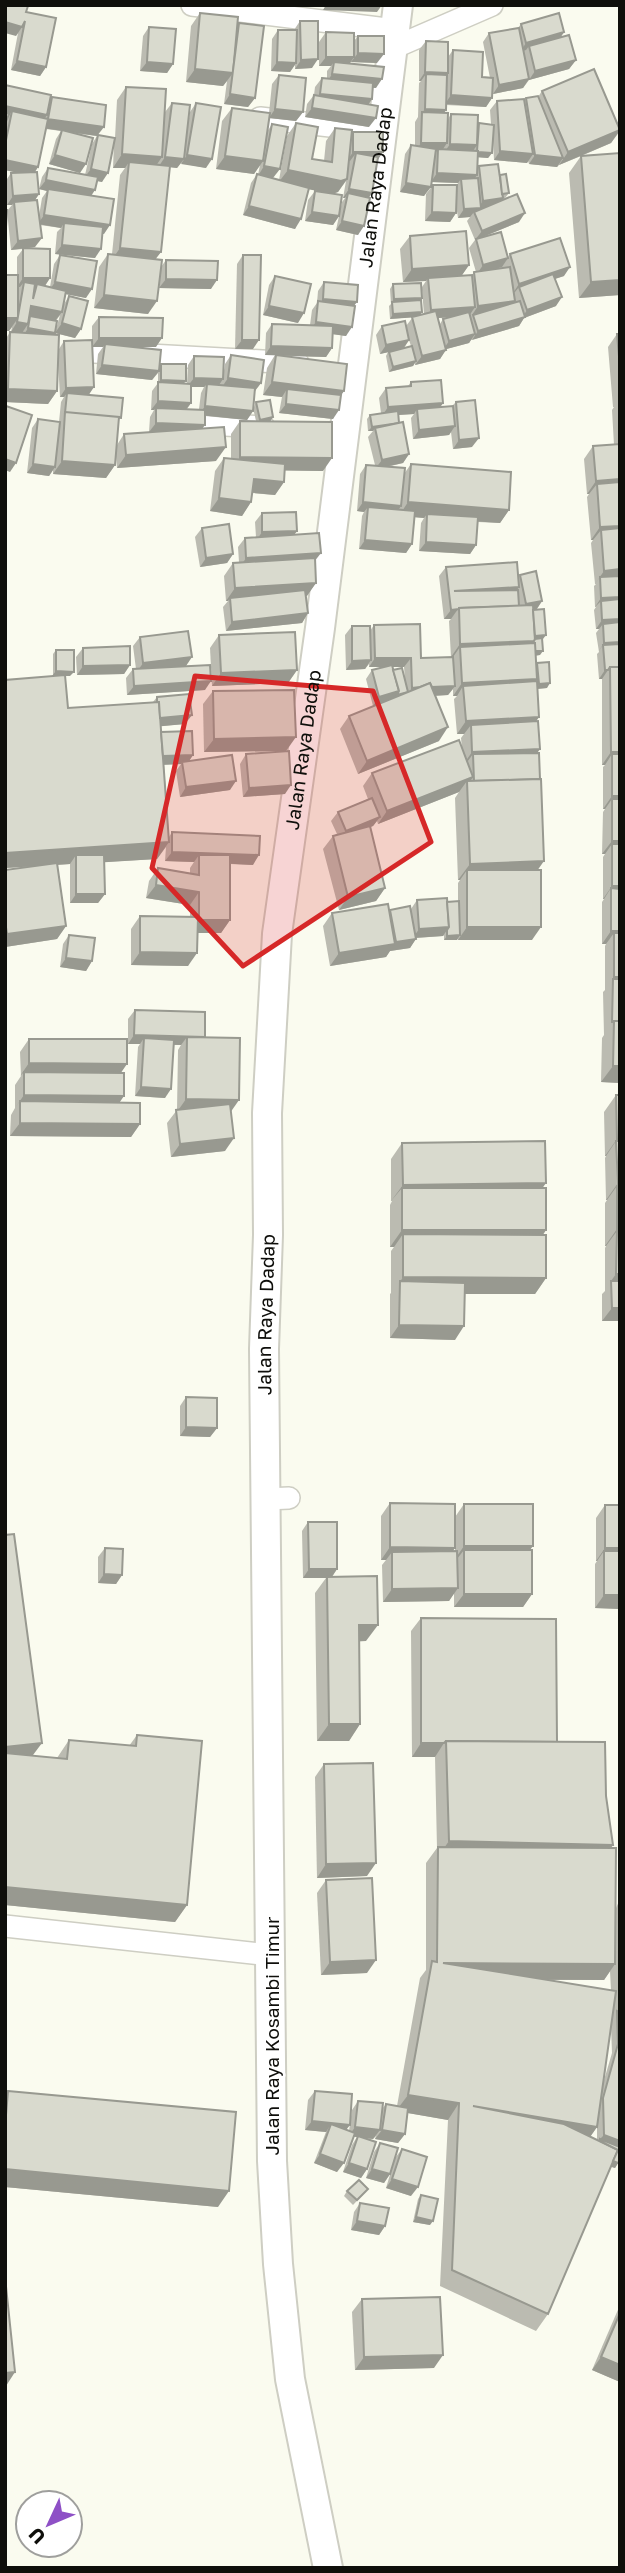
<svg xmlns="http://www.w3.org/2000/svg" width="625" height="2573" font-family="'Golos Text',sans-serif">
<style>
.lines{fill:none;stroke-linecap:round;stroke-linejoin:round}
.minor-casing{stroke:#cecec3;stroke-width:24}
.major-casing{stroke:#cecec3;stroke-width:32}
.minor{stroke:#fff;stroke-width:21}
.major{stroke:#fff;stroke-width:28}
.wall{fill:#bbbbb1;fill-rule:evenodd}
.shaded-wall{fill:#989990}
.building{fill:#d9dace;stroke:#989990;stroke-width:2}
.marked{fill:#d62828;fill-opacity:0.2;stroke:#d62828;stroke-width:5;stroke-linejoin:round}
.labels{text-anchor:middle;stroke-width:5;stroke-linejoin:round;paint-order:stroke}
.street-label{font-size:19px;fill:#0f0f0b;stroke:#fff}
</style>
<rect width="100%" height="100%" fill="#fafbef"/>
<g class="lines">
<g class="minor-casing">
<g id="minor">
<polyline points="192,5 395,30"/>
<polyline points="393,48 492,5"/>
<polyline points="260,118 383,132"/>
<polyline points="94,352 298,363"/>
<polyline points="203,424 264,427"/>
<polyline points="266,1499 289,1498"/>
<polyline points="5,1926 270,1955"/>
</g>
</g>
<g class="major-casing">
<g id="major">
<path id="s1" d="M328,2568L290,2379L278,2264L272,2161L264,1349L268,1235L267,1113L277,934L320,628L398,5"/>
</g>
</g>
<use href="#minor" class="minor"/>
<use href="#major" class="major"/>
</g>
<g class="wall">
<polygon points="26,12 46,67 40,76 11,70 18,33 16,36"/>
<polygon points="200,13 237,26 239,23 255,98 248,107 224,104 227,81 223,86 186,82 191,26"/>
<polygon points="300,21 312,68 295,69 295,65 290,72 271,71 272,39 278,30 294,30"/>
<path d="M521,24L564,32L560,38L576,60L569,69L529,80L523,88L493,94L492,91V98L486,107L446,105L444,113L448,119L451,114L478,126L479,123L491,124L490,110L497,101L525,100L526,98L538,97L542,91L620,129V131L611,143L581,156L620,295L579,298L569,173L581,156L559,165L557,167L529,164L528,161L527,163L494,160L493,141L492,153L488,158L478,157L477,168L479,166L500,175L509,193L505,198H503L501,201L519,222L483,237L508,257L510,254L564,276L555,279L556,306L524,318L519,326L471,340L469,343L446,349L440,359L415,365V363L413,366L389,372L386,356L388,352L380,354L376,335L382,326H406L413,317L390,319L389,306L391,304L390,289L393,284L422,287L426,281L403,282L400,249L410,236L469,265L462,275H472L474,272H476L469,248L475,240L467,221L470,217L458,218L456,205V213L450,222L425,221L426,194L433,185H457L458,183L431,182L424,196L400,192L405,154L411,145L415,146V122L418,117L419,83L421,81H419V50L426,41L448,57L453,50L482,77L490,78L483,42L489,33L518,28ZM422,290L424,314L420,315L422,312L421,300L422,298ZM450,317L443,319L440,324L438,318ZM409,340L411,346L404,348Z"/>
<polygon points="149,27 173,64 167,73 140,71 143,36"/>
<polygon points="326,32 354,41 358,36 377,63 351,62 351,61 350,63 376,88 373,88 372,99 369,104 369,127 305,117 307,104 314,95 315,87 322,78 327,79 327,71 331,66 319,66 319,42"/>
<polygon points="279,75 303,112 296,121 269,118 267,132 272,124 273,178 279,180 287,136 296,123 312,159 324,161 326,141 335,128 352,135 353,132 378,159 358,235 336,230 342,202 345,198 343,198 346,181 338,192 332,194 339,216 333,225 305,221 308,200 315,191 330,193 309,189 295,229 243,215 251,183 257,174 258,175 260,165 254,174 216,169 222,121 232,108 269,113 272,84"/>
<path d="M5,85L50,99L52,97L98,135L115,138L117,100L126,87L165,112L172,103L188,125L190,112L196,103L206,168L181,163L177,168L170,167L161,252L155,259L161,267L166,260L211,289L159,288L160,279L148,314L94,308L99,267L108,254H112L120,175L125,168H113L114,143L102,182L97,181L91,195L104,234H103L95,258L55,254L57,232L61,228L40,225L35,247L27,248L50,278L45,286L50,287L54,264L60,255L86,298L66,294L64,304L69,296L81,329L75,338L55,333L60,315L56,321L54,334L59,349L64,341L92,340V326L99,317L156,347H132L159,366L161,364L186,381L184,383L187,384L188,365L194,356L223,378L225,364L231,355L261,383L255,391L254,407L256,402L270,422L323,471L285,470L284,482L275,495L252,493L251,502L242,516L210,511L215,471L224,458L231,459V434L240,421H256L253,408V411L247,420L205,416L203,428L216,461L117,468L116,457L115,465L106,478L53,474V470L49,476L27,473L32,428L38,419L59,422L61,402L64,397H60L58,361L57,391L48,404L5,402V340L10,332L18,333L11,332L12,327L9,331H5V275H17V257L23,249L11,250L7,211L12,205H7L5,182L11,173H18L5,170ZM46,129L61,131L56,139L49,164L80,173L72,133L97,136L92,144L85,175L48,168L42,177L39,189L47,191L42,198L39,216L35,200L39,194L35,172L38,167ZM93,347H103L98,354L96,374L152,380L158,373V383L152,391L151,410H154L150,417L149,432L124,434L117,445L118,422L89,395ZM191,387H204L201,393L199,409H187L191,403Z"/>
<polygon points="243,255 253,349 235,349 237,264"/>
<polygon points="275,276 298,323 263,315 269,285"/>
<polygon points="324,282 354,306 346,336 333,334 332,348 326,357 283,356 344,391 341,395 333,419 279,413 282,397 263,395 267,368 275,355 265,355 266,333 272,324 310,325 312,310 317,303 318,291"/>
<polygon points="617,334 620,334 620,1083 601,1082 602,1038 604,1035 603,992 605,990 605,946 606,944 602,944 602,902 604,899 603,899 603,857 605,854 602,854 603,812 605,809 603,809 603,767 605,765 602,765 602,679 599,679 597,654 599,652 596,633 599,629 596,629 594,610 596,607 595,607 594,586 596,584 595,584 591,543 593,540 591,540 587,497 589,494 587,494 584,459 593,446 614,445 612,410 614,407 613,407 608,347"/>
<polygon points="411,382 443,403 440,407 452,406 456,402 472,447 453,449 451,432 449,435 413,439 411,418 414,414 398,415 399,423 409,454 403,463 387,467 404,474 411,464 509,510 500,523 478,522 476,545 470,554 419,551 421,523 424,518 415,517 412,544 406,553 359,549 362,516 364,512 357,511 360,474 366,465 375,465 368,437 373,431 368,431 367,419 370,415 381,413 379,398 386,388 408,386"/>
<polygon points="262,513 297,531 294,535 315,561 316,583 306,596 308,613 302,623 226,631 223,607 228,601 226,601 224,576 233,563 239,562 238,547 245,538 256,537 255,522"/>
<polygon points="202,528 233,554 227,563 200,567 195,537"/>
<path d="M446,567L518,577L520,575L542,601L537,609L543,639H542L540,655L535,656L536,665L537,663L547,688L537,689L539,717L536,721L538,870L532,940H458V938L457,940H444V935L443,936L416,938L410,948L390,951L386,957L330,966L323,926L332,913L411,909L417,900L447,902L458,901V883L460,880H458L455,798L459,792L378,824L377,821L373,826L370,827L385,888L376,901L339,910L323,849L333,836L337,834L331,821L338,812L368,799L363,786L372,773L462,748L461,738L464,734H457L454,699L457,696H453V689L448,695L435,696L439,741L358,774L340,729L349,716L378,705L373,706L366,679L372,670L383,667H369V664L365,669L346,670L345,635L352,626L370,631L374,625L421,658L453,657H451L449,621L451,619H444L439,576ZM392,667H404L405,679L393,670Z"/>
<polygon points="219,635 297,670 288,683 212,686 210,648"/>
<polygon points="140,637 186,666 205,690 127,695 126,678 133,669 136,669 133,646"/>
<polygon points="83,648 130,665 124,674 77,675 76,657"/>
<polygon points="56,650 70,676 65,676 68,708 153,702 157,697 185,724 161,726 161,732 193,755 189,761 230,790 180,797 176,771 181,764 164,765 169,837 172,832 253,865 230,864 230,920 221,933 197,933 188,966 131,965 131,929 140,916 190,917 190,905 146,898 149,881 158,868 190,873 190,868 194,862 165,861 166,847 157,859 104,862 105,894 98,903 70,903 70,864 57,865 66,926 57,939 5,947 5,870 23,867 5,868 5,680 53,676 53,654"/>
<polygon points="213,691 286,751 204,752 203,704"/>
<polygon points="246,754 285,794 243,797 240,764"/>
<polygon points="69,935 92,961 86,971 60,967 63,944"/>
<polygon points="135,1010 205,1037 231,1112 225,1151 171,1157 167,1123 177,1110 178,1050 181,1045 174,1045 165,1098 135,1096 138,1047 140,1044 128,1044 128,1019"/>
<polygon points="29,1039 121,1073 119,1103 140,1124 131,1137 10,1136 11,1115 15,1108 15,1085 21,1076 20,1052"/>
<polygon points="616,1095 620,1095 620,1321 602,1321 602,1294 605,1291 605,1248 606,1246 605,1246 605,1203 607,1200 606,1200 605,1158 606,1156 605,1156 604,1112"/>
<polygon points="402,1143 543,1188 546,1230 543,1235 546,1278 535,1294 465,1294 455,1340 390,1338 390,1294 391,1293 391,1251 394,1247 390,1247 390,1205 392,1201 391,1201 391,1159"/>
<polygon points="186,1397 217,1428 210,1437 180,1436 180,1406"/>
<polygon points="390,1503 453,1551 455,1551 455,1517 464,1504 530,1550 532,1594 523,1607 454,1607 454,1593 449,1601 383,1602 382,1565 386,1560 381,1560 381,1516"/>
<polygon points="605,1505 620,1505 620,1609 595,1608 595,1564 597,1561 596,1561 596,1518"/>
<polygon points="308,1522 337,1569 332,1577 366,1641 359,1641 360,1724 349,1741 317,1741 315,1593 326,1578 303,1578 302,1531"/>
<polygon points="5,1535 32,1756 57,1758 69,1740 129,1746 137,1735 187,1905 175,1922 5,1905"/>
<polygon points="105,1548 122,1575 116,1584 98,1583 98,1557"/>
<path d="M421,1618L557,1742L606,1796L616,1908L620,1899V2160L615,2168L611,2167L548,2314L536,2331L440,2286L448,2120L408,2113L405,2134L398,2143L375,2139L376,2136L373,2139L363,2138L367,2169L361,2178L343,2172L352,2145L357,2137H353L337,2172L314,2163L326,2132L305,2130L308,2100L315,2091L346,2130L349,2131L352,2110L358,2101L382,2109L386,2104L397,2106L420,1978L426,1970V1863L437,1848L435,1757H412L411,1631ZM610,1971L611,1990L548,1980H604ZM611,2026L612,2053L602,2087ZM597,2125V2140L590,2137L597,2127Z"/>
<polygon points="324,1764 367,1876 317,1878 315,1777"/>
<polygon points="326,1880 367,1973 321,1975 317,1893"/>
<polygon points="8,2091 218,2207 5,2187 5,2095"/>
<polygon points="380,2143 390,2174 384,2183 366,2178 374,2152"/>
<polygon points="402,2149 411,2196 386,2188 395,2158"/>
<polygon points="368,2189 353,2205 344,2196 347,2191"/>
<polygon points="421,2195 430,2225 413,2222 418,2199"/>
<polygon points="360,2203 385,2226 379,2235 351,2230 354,2212"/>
<polygon points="362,2299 434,2368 355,2370 352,2312"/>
<polygon points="620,2305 620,2382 592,2370"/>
</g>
<g class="shaded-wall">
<polygon points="326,5 382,5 377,12 323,10"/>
<polygon points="5,22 22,27 16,36 5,33"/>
<polygon points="564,32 558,41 529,46 526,50 520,52 526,43"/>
<polygon points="358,53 384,54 377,63 351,62"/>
<polygon points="326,57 354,57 348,66 334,62 331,66 319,66"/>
<polygon points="318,59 312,68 295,69 301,60"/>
<polygon points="576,60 569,69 529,80 535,71"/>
<polygon points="17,61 46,67 40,76 11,70"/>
<polygon points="147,62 173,64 167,73 140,71"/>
<polygon points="277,62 296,63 290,72 271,71"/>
<polygon points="195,69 233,73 223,86 186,82"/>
<polygon points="425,72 448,73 442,82 426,74 421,81 419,81"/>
<polygon points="332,74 382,79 376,88 326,84"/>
<polygon points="529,79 523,88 493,94 499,85"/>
<polygon points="230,94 255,98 248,107 224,104"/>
<polygon points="320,94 372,99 366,108 314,103"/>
<polygon points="451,95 492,98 486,107 445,104"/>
<polygon points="5,106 47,115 41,124 12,111 8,117 5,116"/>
<polygon points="312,108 376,118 369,127 305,117"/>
<polygon points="275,109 303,112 296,121 269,118"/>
<polygon points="425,109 446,110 440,119 422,113"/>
<polygon points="48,119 104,127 97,136 42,128"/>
<polygon points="620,130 611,143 559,165 568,152"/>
<polygon points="421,143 447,143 441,152 438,149 436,152 415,152"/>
<polygon points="450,144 477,145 471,154 444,153"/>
<polygon points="500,151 533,154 527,163 494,160"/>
<polygon points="353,152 383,152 377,161 356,153 350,161 347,161"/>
<polygon points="477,152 492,153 488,158 474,157"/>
<polygon points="122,154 162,157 153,170 129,162 125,168 113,168"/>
<polygon points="55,155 86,164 80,173 49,164"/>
<polygon points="187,155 212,159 206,168 181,164"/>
<polygon points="535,155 563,158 557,167 529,164"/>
<polygon points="225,156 263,161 254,174 216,169"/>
<polygon points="165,157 184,159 177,168 159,166"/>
<polygon points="5,160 38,167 32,176 5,170"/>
<polygon points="264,166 280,169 273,178 258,176"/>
<polygon points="91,169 108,173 102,182 84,178"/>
<polygon points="288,170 347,179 338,192 332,194 278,183"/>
<polygon points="437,173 477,175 471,184 461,179 458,183 431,182"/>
<polygon points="46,180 95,190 89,199 48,189 47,191 39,189"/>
<polygon points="406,183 431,187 424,196 400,192"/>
<polygon points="349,189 372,193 366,202 348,193 345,198 343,198"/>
<polygon points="39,194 33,203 14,202 12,205 7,205 13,196"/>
<polygon points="503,198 497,208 474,212 470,217 458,218 464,209 478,208 483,201"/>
<polygon points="249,206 301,219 295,229 243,215"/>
<polygon points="312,212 339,216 333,225 305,221"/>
<polygon points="432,212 456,213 450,222 425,221"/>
<polygon points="525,213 519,222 475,240 482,231"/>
<polygon points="44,215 110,225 104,234 63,228 64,223 61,228 38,224"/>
<polygon points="342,221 364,226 358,235 336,230"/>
<polygon points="42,238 35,247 11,250 18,241"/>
<polygon points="62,245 101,249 95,258 55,254"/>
<polygon points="120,248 161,252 151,265 111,261"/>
<polygon points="508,258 502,267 477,274 483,265"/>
<polygon points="469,265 460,278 428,278 426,281 403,282 412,269"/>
<polygon points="570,267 564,276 520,290 519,287 515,292 513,293 519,284"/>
<polygon points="23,278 50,278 44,287 37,284 35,287 24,282 20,287 17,287"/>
<polygon points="166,279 217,280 211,289 159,288"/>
<polygon points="620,280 620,295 579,298 591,282"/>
<polygon points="55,282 92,289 86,298 49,291"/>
<polygon points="104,295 157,301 148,314 94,308"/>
<polygon points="562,297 556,306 524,318 519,326 472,340 478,331 522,318 527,310"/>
<polygon points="422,298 419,303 392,302 391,304 394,299"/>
<polygon points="323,299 357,302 350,311 316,309"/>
<polygon points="515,301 509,310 472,315 478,306"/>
<polygon points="31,306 62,312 55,321 25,315"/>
<polygon points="269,306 304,313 298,323 263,315"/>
<polygon points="475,307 469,316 424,319 431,310"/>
<polygon points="422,312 419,317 390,319 393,314"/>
<polygon points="5,318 18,318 9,331 5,331"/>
<polygon points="17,322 28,324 22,333 11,332"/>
<polygon points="316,322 352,327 346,336 309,331"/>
<polygon points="62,323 81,329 75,338 55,333"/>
<polygon points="28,328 55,333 51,338 25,333"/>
<polygon points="475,334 469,343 443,350 449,341"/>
<polygon points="99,338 162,338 156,347 104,347 105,344 103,347 92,347"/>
<polygon points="242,340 259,340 253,349 235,349"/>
<polygon points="409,340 403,349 380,354 386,345"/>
<polygon points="271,346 332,348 326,357 265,355"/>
<polygon points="446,350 440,359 415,365 422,356"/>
<polygon points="416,361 413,366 389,372 393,367"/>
<polygon points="102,365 159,371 152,380 96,374"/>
<polygon points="194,378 223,379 217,388 207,384 204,387 187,387"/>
<polygon points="228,378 261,383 254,392 222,387"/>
<polygon points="161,380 186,381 182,385 158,385"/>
<polygon points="272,382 344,391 335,404 287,389 282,397 263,395"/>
<polygon points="94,387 88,396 67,393 64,397 60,397 66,388"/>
<polygon points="8,389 57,391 48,404 5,402 5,393"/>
<polygon points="158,401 191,403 184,412 156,408 154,410 151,410"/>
<polygon points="443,403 437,412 417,409 414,414 382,416 388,407"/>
<polygon points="286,404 339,410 333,419 279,413"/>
<polygon points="205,406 253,411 247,420 199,415"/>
<polygon points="273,417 270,422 257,425 260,420"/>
<polygon points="156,423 205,425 198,434 149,432"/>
<polygon points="399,423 375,428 373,431 368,431 372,427"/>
<polygon points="455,426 449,435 413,439 419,430"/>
<polygon points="479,438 472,447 453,449 459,440"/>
<polygon points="226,447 216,461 117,468 126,455"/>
<polygon points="409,454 403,463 375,469 382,460"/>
<polygon points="240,457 332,458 323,471 231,470"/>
<polygon points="5,459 16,463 10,472 5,470"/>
<polygon points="62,461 115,465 106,478 53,474"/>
<polygon points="33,464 55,467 49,476 27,473"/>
<polygon points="254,479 284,482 275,495 245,492"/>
<polygon points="620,479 620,492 597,484 589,494 587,494 596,481"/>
<polygon points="219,498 251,502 242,516 210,511"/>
<polygon points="363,502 401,506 395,515 368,507 364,512 357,511"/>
<polygon points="408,502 509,510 500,523 427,518 427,514 424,518 399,516"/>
<polygon points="620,526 620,538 601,530 593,540 591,540 600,527"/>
<polygon points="297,531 290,540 256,541 262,532"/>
<polygon points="365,540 412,544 406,553 359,549"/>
<polygon points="426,542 476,545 470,554 419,551"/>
<polygon points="321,553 314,562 240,567 246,558"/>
<polygon points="233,554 227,563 200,567 206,558"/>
<polygon points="620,569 620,582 600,577 595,584 604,571"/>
<polygon points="316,583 307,596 230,601 230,598 228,601 226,601 235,588"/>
<polygon points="519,587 513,596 454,591"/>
<polygon points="620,597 620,605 601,601 595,607 601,598"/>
<polygon points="542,601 536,610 520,613 526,604"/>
<polygon points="458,609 451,619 444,619 451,610"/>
<polygon points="308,613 302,623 226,631 232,622"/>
<polygon points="620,619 620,627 603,624 599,629 596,629 602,620"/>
<polygon points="546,635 543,639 532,641 533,636"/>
<polygon points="535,641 526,654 460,647 453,657 451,657 460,644"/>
<polygon points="620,642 620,650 603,645 598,652 604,643"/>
<polygon points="532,651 543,651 540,655 529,656"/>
<polygon points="192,657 186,666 137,672 143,663"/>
<polygon points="375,658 411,658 404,667 369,667"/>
<polygon points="371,660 365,669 346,670 352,661"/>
<polygon points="130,665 124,674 77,675 83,666"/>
<polygon points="297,670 288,683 212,686 221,673"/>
<polygon points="605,670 608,670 602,679 599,679"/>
<polygon points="56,671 74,672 70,676 52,676"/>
<polygon points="537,679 527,692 463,686 457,696 453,696 462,683"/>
<polygon points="211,681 205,690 127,695 134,686"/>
<polygon points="550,683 547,688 536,689 539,684"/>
<polygon points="455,686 448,695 406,697 412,688"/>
<polygon points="399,691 393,701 373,706 379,697"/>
<polygon points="192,715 185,724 153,727 159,718"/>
<polygon points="539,717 530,730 471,725 464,734 457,734 466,721"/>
<polygon points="448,727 439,741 358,774 367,761"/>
<polygon points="296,737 286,751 204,752 214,739"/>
<polygon points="540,749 531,762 473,754 465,765 463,765 472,752"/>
<polygon points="611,752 620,752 620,765 612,754 605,765 602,765"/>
<polygon points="193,755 187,764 182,762 181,764 155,765 162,756"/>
<polygon points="473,777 467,786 467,781 459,792 378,824 387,811"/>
<polygon points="236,781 230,790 180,797 186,787"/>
<polygon points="291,785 285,794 243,797 249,788"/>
<polygon points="612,796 620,796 620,810 612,799 605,809 603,809"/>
<polygon points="380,817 373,826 339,840 346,831"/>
<polygon points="612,841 620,841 620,854 612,844 605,854 602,854"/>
<polygon points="169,842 157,859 76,864 76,855 70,864 5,868 5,853"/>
<polygon points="172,852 259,855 253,865 199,862 199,855 194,862 165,861"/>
<polygon points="544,861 532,878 467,870 460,880 458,880 470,864"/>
<polygon points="156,885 199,892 190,905 146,898"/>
<polygon points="612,886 620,886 620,899 611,888 604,899 603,899"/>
<polygon points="385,888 376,901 339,910 348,897"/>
<polygon points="76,894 105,894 98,903 70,903"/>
<polygon points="199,920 230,920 221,933 190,933"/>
<polygon points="66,926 57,939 5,947 5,937 7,934"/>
<polygon points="449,927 443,936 413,938 419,929"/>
<polygon points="467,927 541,927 532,940 458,940"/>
<polygon points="611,931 620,931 620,945 614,933 606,944 602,944"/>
<polygon points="460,935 457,940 444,940 447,936"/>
<polygon points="416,939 410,948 390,951 386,957 330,966 339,953 395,944 396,942"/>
<polygon points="140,952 197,953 188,966 131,965"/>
<polygon points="66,958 92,961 86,971 60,967"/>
<polygon points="134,1035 205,1037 187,1037 181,1045 144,1044 144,1038 140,1044 128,1044"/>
<polygon points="29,1063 127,1064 118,1077 24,1072 20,1076"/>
<polygon points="613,1066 620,1066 620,1083 601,1082"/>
<polygon points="141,1087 171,1089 165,1098 135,1096"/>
<polygon points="24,1095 124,1096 115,1109 20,1101 15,1108"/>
<polygon points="186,1099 239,1100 230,1113 177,1112"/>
<polygon points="20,1123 140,1124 131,1137 10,1136"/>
<polygon points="234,1138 225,1151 171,1157 180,1144"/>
<polygon points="617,1139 620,1139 620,1155 616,1141 606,1156 605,1156"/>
<polygon points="546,1183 534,1200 402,1188 391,1201 403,1185"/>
<polygon points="618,1183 620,1183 620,1200 617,1186 607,1200 606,1200"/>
<polygon points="617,1229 620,1229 620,1246 617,1231 606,1246 605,1246"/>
<polygon points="402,1230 546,1230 534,1247 403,1234 394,1247 390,1247"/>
<polygon points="616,1274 620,1274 620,1291 611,1281"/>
<polygon points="403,1277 546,1278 535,1294 399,1294 400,1282"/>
<polygon points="612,1308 620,1308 620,1321 602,1321"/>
<polygon points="399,1325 464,1326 455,1340 390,1338"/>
<polygon points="186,1427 217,1428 210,1437 180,1436"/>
<polygon points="464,1546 533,1546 523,1559 464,1550 457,1559 455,1559"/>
<polygon points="390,1547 455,1548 446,1561 392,1552 386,1560 381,1560"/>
<polygon points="605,1548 620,1548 620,1561 604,1551 597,1561 596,1561"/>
<polygon points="309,1569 337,1569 331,1578 303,1578"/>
<polygon points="104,1574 122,1575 116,1584 98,1583"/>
<polygon points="458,1588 449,1601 383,1602 392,1589"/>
<polygon points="464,1594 532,1594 523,1607 454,1607"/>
<polygon points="604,1595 620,1595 620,1609 595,1608"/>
<polygon points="359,1625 378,1625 366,1641 348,1642"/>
<polygon points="329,1724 360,1724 349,1741 317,1741"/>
<polygon points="42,1743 30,1759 5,1762 5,1747"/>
<polygon points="421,1743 444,1743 435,1757 412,1757"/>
<polygon points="449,1841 613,1845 602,1862 437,1858"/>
<polygon points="376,1863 367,1876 317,1878 326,1864"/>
<polygon points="5,1887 187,1905 175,1922 5,1905"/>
<polygon points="376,1960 367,1973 321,1975 330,1962"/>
<polygon points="443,1963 615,1964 604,1980 431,1979"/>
<polygon points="408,2095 459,2103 448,2120 396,2111"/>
<polygon points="473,2106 597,2127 585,2144"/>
<polygon points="312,2121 350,2125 343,2134 331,2124 326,2132 305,2130"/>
<polygon points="355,2127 380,2130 373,2139 349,2136"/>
<polygon points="382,2130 405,2134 398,2143 375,2139"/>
<polygon points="604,2135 620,2141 620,2153 600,2139"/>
<polygon points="320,2154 344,2163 337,2172 314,2163"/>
<polygon points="595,2154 618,2163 615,2168 592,2159"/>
<polygon points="349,2163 367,2169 361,2178 343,2172"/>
<polygon points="5,2169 229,2191 218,2207 5,2187"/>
<polygon points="372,2169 390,2174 384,2183 366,2178"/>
<polygon points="392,2179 418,2187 411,2196 386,2188"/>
<polygon points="416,2217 433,2221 430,2225 413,2222"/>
<polygon points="357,2221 385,2226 379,2235 351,2230"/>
<polygon points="443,2355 434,2368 355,2370 364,2357"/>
<polygon points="601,2357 620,2365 620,2382 592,2370"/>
<polygon points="15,2372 6,2386 5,2386 5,2373"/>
</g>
<g class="building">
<polygon points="5,5 25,5 28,6 26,12 56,18 46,67 17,61 25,21 22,27 5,22"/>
<polygon points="200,13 238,17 233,73 195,69"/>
<polygon points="559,13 564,32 526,43 521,24"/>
<polygon points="300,21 318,21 318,59 301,60"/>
<polygon points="239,23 264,26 255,98 230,94"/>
<polygon points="149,27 176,29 173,64 147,62"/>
<polygon points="519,28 529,79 499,85 489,33"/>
<polygon points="278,30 297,30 296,63 277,62"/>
<polygon points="326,32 354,33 354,57 326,57"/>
<polygon points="569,35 576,60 535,71 529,46"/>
<polygon points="358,36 384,36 384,54 358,53"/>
<polygon points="426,41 448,42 448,73 425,72"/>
<polygon points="453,50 483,52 482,77 493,78 492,98 451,95"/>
<polygon points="334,62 384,67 382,79 332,74"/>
<polygon points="594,69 620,130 568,152 542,91"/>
<polygon points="426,74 447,75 446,110 425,109"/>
<polygon points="279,75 306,78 303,112 275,109"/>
<polygon points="322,78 373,83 372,99 320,94"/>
<polygon points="5,85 51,95 47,115 5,106"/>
<polygon points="126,87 166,89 162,157 122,154"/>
<polygon points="314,95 378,106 376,118 312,108"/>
<polygon points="538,96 563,158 535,155 526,98"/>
<polygon points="52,97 106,105 104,127 48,119 38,167 5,160 5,145 12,111 48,119"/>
<polygon points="524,99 533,154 500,151 497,101"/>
<polygon points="172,103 190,105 184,159 165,157"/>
<polygon points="196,103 221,107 212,159 187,155"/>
<polygon points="232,108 270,113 263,161 225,156"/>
<polygon points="5,112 9,114 5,124"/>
<polygon points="422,112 448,113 447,143 421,143"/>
<polygon points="451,114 478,115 477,145 450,144"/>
<polygon points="296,123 318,127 312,159 332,162 335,128 352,130 347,179 341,181 288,170"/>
<polygon points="479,123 494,125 492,153 478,152 477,151"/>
<polygon points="272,124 288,127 280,169 264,166"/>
<polygon points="62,130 93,138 86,164 55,155"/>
<rect x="353" y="132" width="30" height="20"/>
<polygon points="98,135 115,138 108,173 91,169"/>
<polygon points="411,145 436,149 431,187 406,183"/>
<polygon points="438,149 478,151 477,175 437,173"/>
<polygon points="356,153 378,157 372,193 349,189"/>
<polygon points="620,153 620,280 591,282 581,156"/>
<polygon points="129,162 170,166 161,252 120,248"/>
<polygon points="498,164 503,198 483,201 479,166"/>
<polygon points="48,168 98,177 95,190 46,180"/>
<polygon points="37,172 39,194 13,196 11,173"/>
<polygon points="257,174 309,188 301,219 249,206"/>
<polygon points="506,174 509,193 502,194 500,175"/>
<polygon points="478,178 481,208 464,209 461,179"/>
<polygon points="433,185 457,185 456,213 432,212"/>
<polygon points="48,189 114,199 110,225 44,215"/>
<polygon points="315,191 342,195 339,216 312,212"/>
<polygon points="348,193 370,198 364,226 342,221"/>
<polygon points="517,194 525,213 482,231 474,212"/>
<polygon points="37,200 42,238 18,241 14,202"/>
<polygon points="5,210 7,210 5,243"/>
<polygon points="64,223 103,227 101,249 62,245"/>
<polygon points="466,231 469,265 412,269 410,236"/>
<polygon points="501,232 508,258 483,265 476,239"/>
<polygon points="560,238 570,267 519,284 510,254"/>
<polygon points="23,248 50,249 50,278 23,278"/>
<polygon points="108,254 162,260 157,301 104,295"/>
<polygon points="60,255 97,261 92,289 55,282"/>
<polygon points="243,255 261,255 259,340 242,340"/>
<polygon points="166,260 218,261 217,280 166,279"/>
<polygon points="510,267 515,301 478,306 474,272"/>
<polygon points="553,274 562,297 527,310 519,287"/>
<rect x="5" y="275" width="13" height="43"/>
<polygon points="472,275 475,307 431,310 428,278"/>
<polygon points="275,276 311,284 304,313 269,306"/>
<polygon points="24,282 35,284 33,299 37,284 66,291 62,312 31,306 28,324 17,322"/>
<polygon points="324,282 358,285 357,302 323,299"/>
<polygon points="421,283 422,298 394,299 393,284"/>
<polygon points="69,296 88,301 81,329 62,323"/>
<polygon points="421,300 422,312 393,314 392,302"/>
<polygon points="318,301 355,306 352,327 316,322"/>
<polygon points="520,301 525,317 478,331 473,315"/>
<polygon points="436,311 446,350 422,356 412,317"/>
<polygon points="469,312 475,334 449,341 443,319"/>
<polygon points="30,316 57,321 55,333 28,328"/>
<polygon points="99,317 163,318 162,338 99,338"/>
<polygon points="405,321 409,340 386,345 382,326"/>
<polygon points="272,324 333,326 332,348 271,346"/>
<polygon points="10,332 59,335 57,391 8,389"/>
<polygon points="617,334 620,334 620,368"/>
<polygon points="92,340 94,387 66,388 64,341"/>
<polygon points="105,344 161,350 159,371 102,365"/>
<polygon points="412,346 416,361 393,367 389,352"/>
<polygon points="231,355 264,360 261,383 228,378"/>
<polygon points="276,355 347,364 344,391 272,382"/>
<polygon points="194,356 224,357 223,379 194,378"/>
<polygon points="161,364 186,364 186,381 161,380"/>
<polygon points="441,380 443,403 388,407 386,388 411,386 411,382"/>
<polygon points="158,382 191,384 191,403 158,401"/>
<polygon points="207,384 255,388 253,411 205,406"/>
<polygon points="287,389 341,395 339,410 286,404"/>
<polygon points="67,393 123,398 121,418 65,413"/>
<polygon points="270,400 273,417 260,420 256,402"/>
<polygon points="475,400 479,438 459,440 456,402"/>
<polygon points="6,406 32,415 16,463 5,459"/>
<polygon points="453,406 455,426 419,430 417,409"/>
<polygon points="156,408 205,410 205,425 156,423"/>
<polygon points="398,411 399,423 372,427 370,415"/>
<polygon points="65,412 119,417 115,465 62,461"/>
<polygon points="38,419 60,422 55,467 33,464"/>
<polygon points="240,421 332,422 332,458 240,457"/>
<polygon points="403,422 409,454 382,460 375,428"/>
<polygon points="224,427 226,447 126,455 124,434"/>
<polygon points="620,444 620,479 596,481 593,446"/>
<polygon points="224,458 285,464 284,482 254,479 251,502 219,498"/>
<polygon points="411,464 511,472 509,510 408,502"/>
<polygon points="366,465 405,468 401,506 363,502"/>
<polygon points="620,482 620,526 600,527 597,484"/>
<polygon points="368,507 415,511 412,544 365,540"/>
<polygon points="296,512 297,531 262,532 262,513"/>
<polygon points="427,514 478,517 476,545 426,542"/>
<polygon points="229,524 233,554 206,558 202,528"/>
<polygon points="620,528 620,569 604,571 601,530"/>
<polygon points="319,533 321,553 246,558 245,538"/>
<polygon points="315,558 316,583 235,588 233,563"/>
<polygon points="517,562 519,587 454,591 518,590 519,606 459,608 459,609 451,610 446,567"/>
<polygon points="536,571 542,601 526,604 520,575"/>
<polygon points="620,576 620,597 601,598 600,577"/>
<polygon points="305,590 308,613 232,622 230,598"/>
<polygon points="620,599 620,619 602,620 601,601"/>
<polygon points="533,605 535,641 460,644 459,608"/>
<polygon points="544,609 546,635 535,636 533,610"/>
<polygon points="620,622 620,642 604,643 603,624"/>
<polygon points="420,624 421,658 453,657 455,686 432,687 430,683 420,687 412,688 411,658 375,658 374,625"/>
<polygon points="352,626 370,626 371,660 352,661"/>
<polygon points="188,631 192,657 143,663 140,637"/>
<polygon points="295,632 297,670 221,673 219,635"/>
<polygon points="542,638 543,651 535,651 535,643 533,643 535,639"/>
<polygon points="535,643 537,679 462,683 460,647"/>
<polygon points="620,644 620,667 610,667 608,670 605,670 603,645"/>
<polygon points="130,646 130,665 83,666 83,648"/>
<polygon points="56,650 74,650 74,672 56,671"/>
<polygon points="549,662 550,683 539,684 537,663"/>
<polygon points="210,665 211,681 134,686 133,669"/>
<polygon points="392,665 399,691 379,697 372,670"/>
<polygon points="610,667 620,667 620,709 618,709 620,709 620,752 611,752"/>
<polygon points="402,668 408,692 397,695 399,691 393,670"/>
<polygon points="65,675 68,708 159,702 169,842 5,853 5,680"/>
<polygon points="537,681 539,717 466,721 463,686"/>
<polygon points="430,683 448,727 367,761 349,716"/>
<polygon points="294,690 296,737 214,739 213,691"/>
<polygon points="189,694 192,715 160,718 159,702 157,702 157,697"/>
<polygon points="538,721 540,749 472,752 471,725"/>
<polygon points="192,731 193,755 163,756 161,732"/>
<polygon points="459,740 473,777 387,811 372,773"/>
<polygon points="289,751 291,785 249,788 246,754"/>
<polygon points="539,753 540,779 474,781 473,754"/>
<rect x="612" y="754" width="8" height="42"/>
<polygon points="232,755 236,781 186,787 182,762"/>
<polygon points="541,779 544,861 470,864 467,781"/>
<polygon points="372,798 380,817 346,831 338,812"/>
<rect x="612" y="799" width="8" height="42"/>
<polygon points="370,826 385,888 348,897 333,836"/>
<polygon points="172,832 260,836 259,855 172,852"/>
<rect x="612" y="844" width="8" height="42"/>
<polygon points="76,855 104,855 105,894 76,894"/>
<polygon points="199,855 230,855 230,920 199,920 199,892 156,885 158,868 199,875"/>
<polygon points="57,863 66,926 7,934 5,921 5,870"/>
<rect x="467" y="870" width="74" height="57"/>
<polygon points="611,888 620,889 620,931 611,931"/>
<polygon points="447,898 449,927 419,929 417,900"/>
<polygon points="459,901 460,935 447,936 447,930 449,927 447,902"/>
<polygon points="388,904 395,944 339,953 332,913"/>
<polygon points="410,906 416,939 396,942 390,910"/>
<polygon points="140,916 198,917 197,953 140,952"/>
<rect x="614" y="933" width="6" height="44"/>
<polygon points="69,935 95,938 92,961 66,958"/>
<polygon points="613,979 620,979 620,1021 614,1021 614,1022 612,1022"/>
<polygon points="135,1010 205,1012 205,1037 134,1035"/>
<polygon points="614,1021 620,1021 620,1066 613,1066"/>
<polygon points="187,1037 240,1038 239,1100 186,1099"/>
<polygon points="144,1038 174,1040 171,1089 141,1087"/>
<polygon points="29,1039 127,1039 127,1064 29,1063"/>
<polygon points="24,1072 124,1073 124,1096 24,1095"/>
<polygon points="616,1095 620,1095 620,1139 617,1139"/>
<polygon points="20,1101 140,1103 140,1124 20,1123"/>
<polygon points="230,1104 234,1138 180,1144 176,1110"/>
<polygon points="545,1141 546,1183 403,1185 402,1143"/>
<polygon points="616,1141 620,1141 620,1183 618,1183"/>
<rect x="617" y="1186" width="3" height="43"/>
<rect x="402" y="1188" width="144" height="42"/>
<polygon points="617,1231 620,1231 620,1274 616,1274"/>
<polygon points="403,1234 546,1235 546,1278 403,1277"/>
<polygon points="400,1281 465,1283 464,1326 399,1325"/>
<polygon points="611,1281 620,1281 620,1308 612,1308"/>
<polygon points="186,1397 217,1398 217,1428 186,1427"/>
<polygon points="390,1503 455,1504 455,1548 390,1547"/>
<rect x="464" y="1504" width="69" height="42"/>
<rect x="605" y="1505" width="15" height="43"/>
<polygon points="308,1522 337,1522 337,1569 309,1569"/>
<polygon points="14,1534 42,1743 5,1747 5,1535"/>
<polygon points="105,1548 123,1549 122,1575 104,1574"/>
<rect x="464" y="1550" width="68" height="44"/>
<polygon points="457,1551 458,1588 392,1589 392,1552"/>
<rect x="604" y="1551" width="16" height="44"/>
<polygon points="377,1576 378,1625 359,1625 360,1724 329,1724 327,1577"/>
<polygon points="421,1618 556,1619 557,1742 446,1741 444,1743 421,1743"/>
<polygon points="137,1735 202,1741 187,1905 5,1887 5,1753 67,1759 69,1740 136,1746"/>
<polygon points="446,1741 605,1742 606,1796 613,1845 449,1841"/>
<polygon points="373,1763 376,1863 326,1864 324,1764"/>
<polygon points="438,1847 616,1848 615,1964 443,1963 616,1991 597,2127 473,2106 564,2124 618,2150 548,2314 452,2270 459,2103 408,2095 432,1961 437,1962"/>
<polygon points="372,1878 376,1960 330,1962 326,1880"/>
<polygon points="620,1907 620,1966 619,1909"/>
<polygon points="617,2011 620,2012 620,2141 604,2135 603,2098 618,2044"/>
<polygon points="8,2091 236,2112 229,2191 5,2169 5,2127"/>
<polygon points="315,2091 352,2094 350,2125 312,2121"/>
<polygon points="358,2101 383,2103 380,2130 355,2127"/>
<polygon points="386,2104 408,2108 405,2134 382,2130"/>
<polygon points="331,2124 355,2133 344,2163 320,2154"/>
<polygon points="358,2136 376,2142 367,2169 349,2163"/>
<polygon points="600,2139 620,2147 620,2160 618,2163 613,2161 618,2150 600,2141"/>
<polygon points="380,2143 398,2148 390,2174 372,2169"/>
<polygon points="402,2149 427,2157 418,2187 392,2179"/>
<polygon points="359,2180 368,2189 357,2200 347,2191"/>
<polygon points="421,2195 438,2199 433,2221 416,2217"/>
<polygon points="360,2203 389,2208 385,2226 357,2221"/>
<polygon points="5,2277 15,2372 5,2373"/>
<polygon points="440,2297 443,2355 364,2357 362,2299"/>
<polygon points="620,2313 620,2365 601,2357"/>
</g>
<path class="marked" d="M195,676L373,691L431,842L243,966L152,868Z"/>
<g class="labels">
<g class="street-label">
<text dy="7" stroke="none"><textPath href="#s1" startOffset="2392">Jalan Raya Dadap</textPath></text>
<text dy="7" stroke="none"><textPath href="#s1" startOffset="1825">Jalan Raya Dadap</textPath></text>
<text dy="7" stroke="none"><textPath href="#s1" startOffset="1258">Jalan Raya Dadap</textPath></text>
<text transform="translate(272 2036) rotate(-90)" y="7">Jalan Raya Kosambi Timur</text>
</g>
</g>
<rect width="625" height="2573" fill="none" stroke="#0f0f0b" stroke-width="14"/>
<g transform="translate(49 2524) rotate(226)"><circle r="33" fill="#ffffff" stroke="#9f9f9d" stroke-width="2"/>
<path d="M0-5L12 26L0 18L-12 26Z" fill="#8e50c6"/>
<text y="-10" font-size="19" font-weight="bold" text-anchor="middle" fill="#0f0f0b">U</text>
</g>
</svg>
